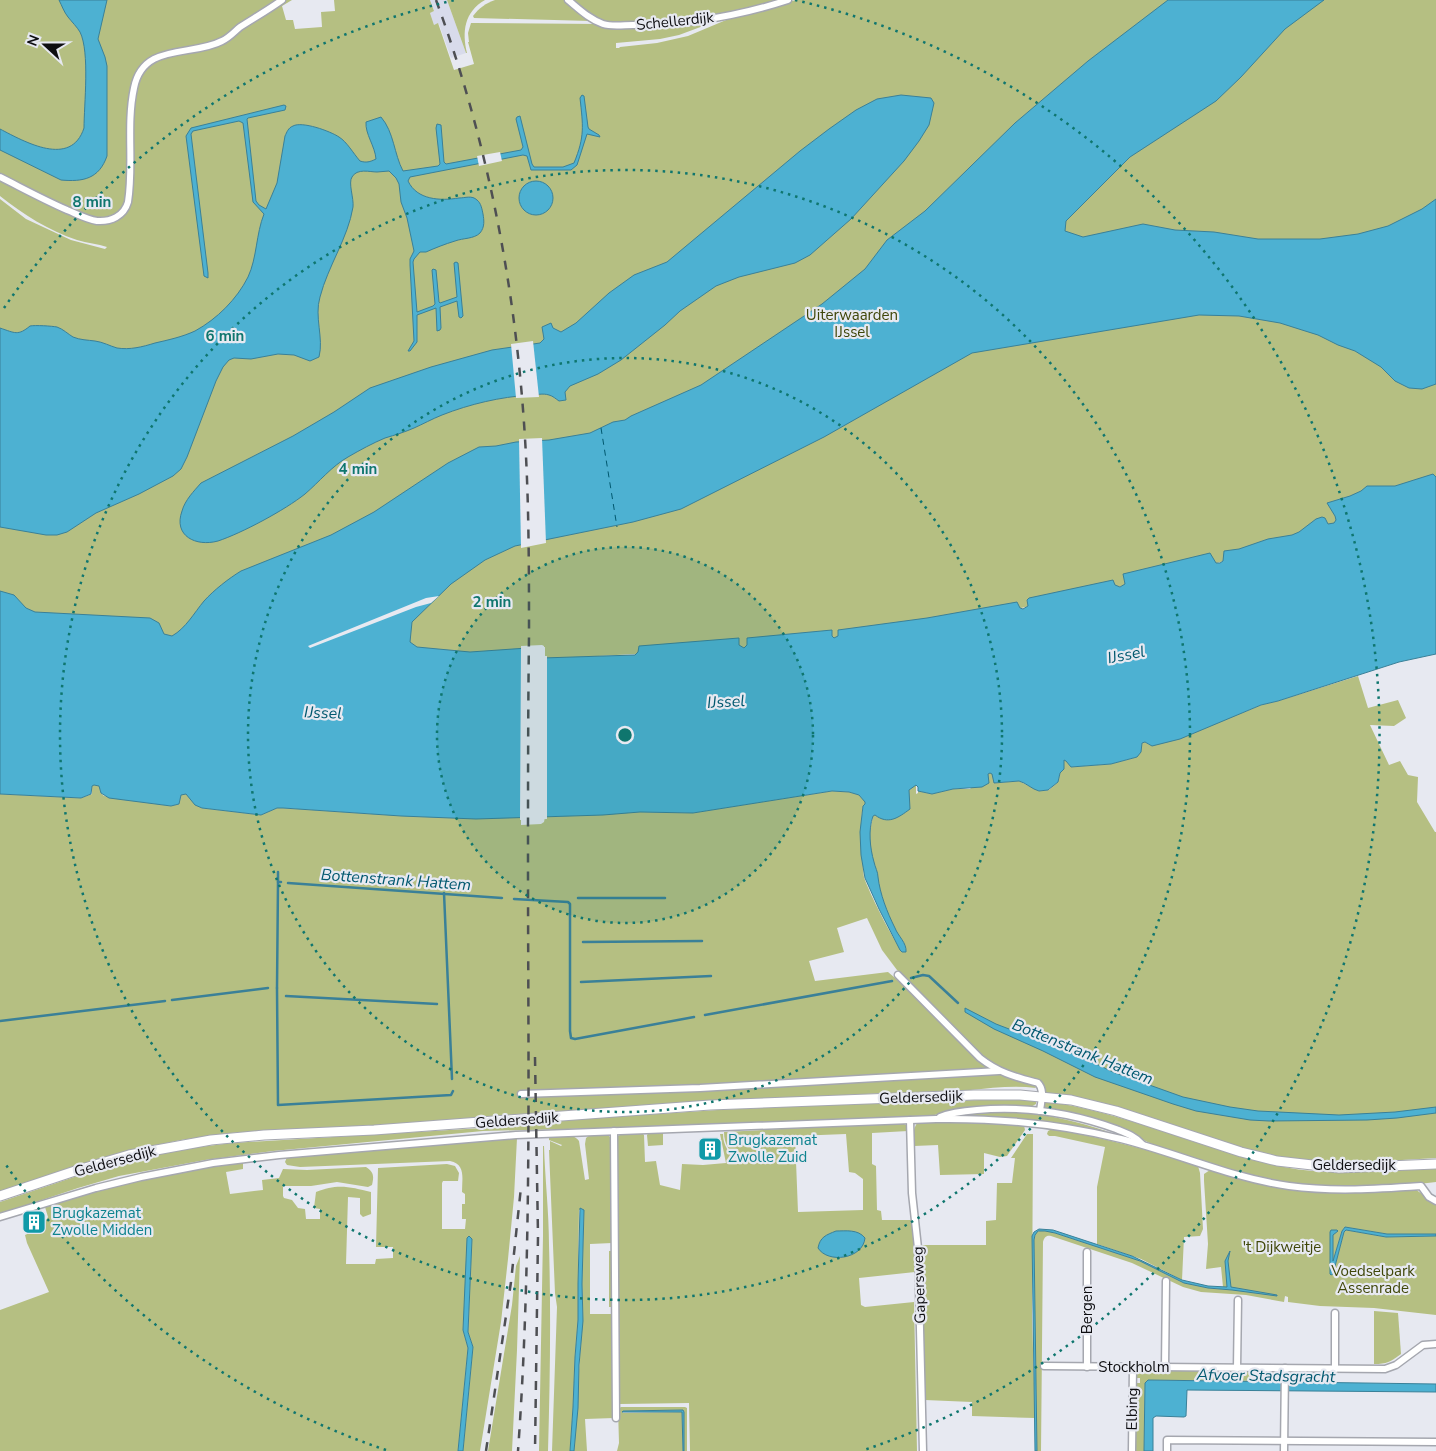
<svg xmlns="http://www.w3.org/2000/svg" width="1436" height="1451" font-family="'Nunito Sans',sans-serif">
<style>
.built{fill:#d8dbeb}
.green{fill:#b5bf82;fill-rule:evenodd}
.water{fill:#4db1d2;stroke:#3a8098}
.pier{fill:#e7e9f1}
.lines{fill:none;stroke-linecap:round;stroke-linejoin:round}
.stream{stroke:#3a8098;stroke-width:2.5}
.ferry{stroke:#00586f;stroke-width:1;stroke-dasharray:6 5;stroke-linecap:butt}
.minor-casing{stroke:#a5a7af;stroke-width:9}
.secondary-casing{stroke:#a5a7af;stroke-width:11}
.minor{stroke:#fff;stroke-width:6}
.secondary{stroke:#fff;stroke-width:9}
.rail{stroke:#4e4f53;stroke-width:2.5;stroke-dasharray:9 9;stroke-linecap:butt}
.ring{fill:none;stroke:#0f766e;stroke-width:2.5;stroke-dasharray:2.5 5}
.labels{text-anchor:middle;stroke-width:4.5;stroke-linejoin:round;paint-order:stroke}
.street-label{font-size:15px;fill:#0e0e11;stroke:#e7e9f1}
.park-label{font-size:15px;fill:#3f4608;stroke:#e7e9f1}
.culture-label{font-size:15px;fill:#0d838f;stroke:#e7e9f1;text-anchor:start}
.water-label{font-size:16px;font-style:italic;fill:#00586f;stroke:#e7e9f1}
.centre{fill:#0f766e;stroke:#e7e9f1;stroke-width:2.5}
.ring-label{font-size:15px;text-anchor:middle;font-weight:bold;fill:#0f766e;stroke:#e7e9f1;stroke-width:4.5;stroke-linejoin:round;paint-order:stroke}
</style>
<rect width="100%" height="100%" fill="#e7e9f1"/>
<polygon class="built" points="430,0 447,0 466,53 451,58 439,24 434,25 430,13 434,11"/>
<g class="green">
<path d="M0,0H292L282,6L286,20H293L295,29L322,27L321,12L335,11L334,0H430L434,11L430,13L434,25L438,23L454,70L474,64L468,42H469L468,33L471,23H474L599,24L722,19L679,35L660,39L616,43V48H619L620,47L657,43L688,36L738,15L796,0H1436V484L1332,529L1217,563L1122,586L1021,608L835,638L741,648L545,659V647L520,649V659L0,631V199L26,219L71,240L105,249L107,247C98,244 87,243 77,240C49,231 23,214 0,196ZM541,440L546,540L520,545L517,442Z"/>
<path d="M447,0H485C464,12 462,32 467,53H466Z"/>
<path d="M495,0H565L591,21L474,18L473,16C479,8 486,3 495,0Z"/>
<path d="M571,0H785C738,11 690,21 641,22C629,23 615,24 603,21C591,18 581,7 571,0Z"/>
<path d="M1358,676L1368,708L1398,700L1406,718L1394,726L1370,725L1389,765L1400,761L1408,775L1418,777L1417,802L1435,832H1436V1158C1374,1162 1313,1166 1252,1151L1099,1102L1046,1093C1043,1076 1025,1079 1011,1078L1033,1084L1036,1088C1014,1085 992,1088 970,1090L866,1094L678,1103L483,1119L231,1133L181,1140L133,1150L0,1192V794L81,798L92,794V783H99L101,793L104,796L171,806L179,804L181,791H184L202,808L261,815L277,808H283C362,813 441,820 521,817V825L541,824L544,822L545,817L640,812L693,813L832,791L849,792L859,795L865,801V804C864,805 863,806 863,807C860,813 863,868 864,877C867,888 896,947 904,952H906L891,928L873,877L869,836L873,816L908,786L916,785V794L918,793V791L932,794L953,789H970L984,773L993,771L996,783L1019,781L1039,791L1049,790L1058,782L1060,773L1059,755L1067,753L1071,767L1111,764L1137,757L1142,743L1145,742L1150,745L1247,711L1261,705L1278,701ZM867,918L882,950L897,970L906,979L901,983L888,972L815,981L809,961L844,952L837,928Z"/>
<polygon points="1019,1099 1036,1101 1036,1104 1029,1108 956,1110 930,1116 685,1126 483,1131 273,1151 205,1160 119,1176 78,1188 0,1214 0,1202 86,1173 135,1159 183,1149 232,1143 483,1128 582,1119 717,1110 867,1103"/>
<path d="M1044,1101C1127,1112 1202,1150 1284,1167C1334,1177 1385,1169 1436,1169V1182C1383,1189 1325,1190 1272,1180C1234,1173 1196,1160 1159,1147C1150,1144 1141,1138 1132,1134C1105,1123 1075,1117 1048,1109L1045,1107Z"/>
<path d="M1000,1111C1038,1112 1073,1120 1109,1132C1056,1121 1002,1116 948,1116Z"/>
<path d="M964,1121L1024,1125L1025,1130L1007,1156L1000,1157L984,1153V1174L940,1175L938,1145L914,1146C914,1137 912,1129 918,1122Z"/>
<path d="M902,1123L906,1125L908,1131L872,1133V1164L876,1166L877,1210L881,1211L882,1220H912L915,1272L859,1278L861,1305L865,1307L914,1302L917,1451H690L689,1403L620,1404L618,1402L616,1138C622,1131 634,1133 642,1133L644,1135L645,1162L656,1161L660,1185L680,1190L682,1164L703,1165L726,1163L720,1134H723C723,1146 729,1152 737,1161L738,1160C730,1151 724,1145 724,1132ZM846,1134L849,1172L855,1173L863,1179V1210L798,1212L795,1136Z"/>
<path d="M1052,1129C1102,1137 1150,1150 1198,1166L1200,1173L1203,1229L1200,1236L1184,1237L1182,1280L1141,1259L1097,1244V1187L1105,1147L1055,1136H1049L1047,1134L1048,1131Z"/>
<polygon points="649,1132 663,1132 663,1145 648,1146 647,1135"/>
<path d="M607,1134L611,1138L612,1243L590,1244V1314H613L614,1418L585,1419L587,1451H574L583,1307L582,1284L584,1210H579L578,1284V1320L575,1357L573,1407L570,1451H552L557,1307L555,1293L549,1150H550V1141L561,1146L562,1145L549,1140V1136C560,1136 572,1132 579,1141L585,1180L589,1179L585,1144L586,1138L590,1135Z"/>
<polygon points="1027,1134 1033,1134 1032,1315 1035,1418 972,1416 972,1402 925,1400 921,1245 986,1245 986,1221 996,1220 997,1183 1012,1183 1015,1158 1011,1158"/>
<path d="M517,1138L514,1197L508,1259L501,1322L480,1451H463L473,1347L468,1332L472,1239L469,1236L463,1330L468,1348L458,1451H0V1310L49,1292L27,1243L25,1235L42,1227L48,1217L45,1207C110,1186 175,1171 243,1162V1169L226,1172L230,1194L263,1190L262,1180L279,1178L283,1169L307,1170L366,1167C374,1172 374,1176 372,1185L368,1187L337,1182L311,1186H283V1196L284,1198L292,1200L298,1208L305,1209L306,1219H320V1209L314,1208L316,1192C337,1183 351,1187 371,1192V1214L363,1217L360,1214V1198L348,1197L346,1264H375L376,1259L393,1258V1247H376L378,1168L447,1164L455,1166L459,1173L458,1181H443L442,1183V1229H465L466,1219H462V1204H465V1194L462,1192C462,1179 466,1164 450,1161L300,1167L287,1165L285,1162L287,1157Z"/>
<path d="M543,1146H544C545,1179 549,1212 549,1245C551,1314 550,1382 548,1451H539L543,1236Z"/>
<path d="M1210,1170C1233,1177 1256,1184 1280,1188C1324,1195 1370,1194 1415,1189L1436,1204V1234H1387L1345,1227L1342,1231L1333,1261V1235L1334,1233L1337,1232L1331,1230L1333,1274L1344,1232L1346,1230L1386,1237L1436,1236V1315L1374,1308L1320,1306L1288,1302V1297L1285,1296L1284,1302L1246,1295L1201,1292L1183,1287L1132,1263L1051,1236C1046,1235 1044,1238 1043,1242L1041,1451H1037L1034,1240L1036,1232L1040,1231H1049L1140,1261L1184,1283L1208,1288L1232,1290L1228,1286L1227,1287H1223L1221,1267L1206,1269L1208,1244L1204,1181V1174Z"/>
<rect x="609" y="1251" width="4" height="56"/>
<polygon points="520,1256 517,1350 512,1451 488,1451 512,1305 516,1266"/>
<path d="M1374,1311L1398,1313L1401,1354C1390,1362 1387,1364 1374,1364Z"/>
<polygon points="1141,1370 1279,1372 1279,1381 1148,1380 1145,1383 1144,1451 1135,1451 1135,1383 1140,1383 1140,1378 1136,1378 1136,1373"/>
<polygon points="621,1407 685,1407 687,1408 687,1451 684,1451 684,1412 682,1410 622,1411 623,1413 682,1412 683,1451 617,1451 619,1443 618,1409"/>
</g>
<g class="water">
<path d="M59,0H107L98,39L105,57L107,66V156C99,179 83,182 61,180L0,150V129C25,142 71,168 84,128C84,105 90,52 80,32C77,27 72,22 68,17C64,12 62,6 59,0Z"/>
<path d="M1168,0H1324L1285,29L1241,77L1216,101L1130,157L1066,221L1065,231L1083,237L1143,224L1175,230L1214,232L1258,239H1320L1358,234L1388,226L1422,209L1436,199V384L1422,389L1409,388L1395,381L1381,367L1355,351L1338,345L1318,335L1302,330L1280,323L1239,316L1199,315L972,353L824,437L681,509L633,522L515,546L485,560L451,584L412,622L410,642L417,647L470,652L542,647V658L635,655L638,652L639,646L739,638V645L744,648L747,645V638L832,630V636L834,638L838,636V630L927,618L1017,602L1020,608L1023,609L1028,606L1027,600L1029,598L1113,580L1115,585L1120,587L1125,584L1123,574L1210,553L1216,563H1220L1223,561L1224,551L1239,549L1268,539L1292,535L1299,532L1316,519L1322,517L1325,518L1328,524L1334,523L1336,520L1335,516L1327,503L1350,496L1361,491L1367,486H1395L1433,474L1436,477V654L1399,662L1278,701L1261,705L1180,739L1152,746L1145,742L1142,743L1141,752L1137,757L1111,764L1071,767L1066,761L1064,760V769L1060,773L1058,782L1048,790L1039,791L1034,789L1024,783L1019,781L994,783L992,774L990,773L988,774L989,783L982,787L953,789L932,794L918,791V787L916,785L909,790L910,809C898,818 888,825 875,815L873,816C868,830 870,848 874,862C875,867 878,872 878,877C880,894 887,912 895,928C898,936 907,943 906,952H902L900,950L879,909L865,878L861,855L860,832L863,806L865,804V802L859,795L849,792L832,791L693,813L640,812L603,815L476,819L401,816L283,808H277L261,815L202,808L195,805L186,794L181,795L179,804L171,806L109,798L101,793L99,786L94,785L92,786L91,794L81,798L0,794V591L14,595L26,608L35,612L150,618L159,623L164,634L172,636C186,628 194,613 204,601C214,590 228,579 241,571L331,535L374,512L448,463L479,447L496,446L516,442L549,440L590,433L613,422L625,420L631,416L701,385L822,304L865,269L887,240L925,211L1015,123L1088,61Z"/>
<path d="M582,95L584,96L588,127L589,129L599,135L600,137L587,134L577,165L571,170H531L527,156L523,155L410,177L408,181C417,200 440,201 459,198C465,198 472,195 477,200C481,203 482,209 483,214C484,220 485,227 480,233C474,239 463,238 455,241C445,244 435,248 426,252H420L414,259L413,262L417,312L433,306L435,304L432,270L433,269L436,270L439,302L440,303L457,297L454,263L456,262L458,263L463,316L461,318L459,317L457,301L440,307L441,328L440,330L437,331L436,308L417,315V342L410,351H408L414,341L410,265V259L414,251L407,218L401,202L399,184L396,178L389,171C385,171 381,172 377,172C370,172 357,168 352,177C348,183 354,198 353,207C348,238 328,266 320,297C314,317 324,338 319,357L310,361L294,355L278,354L251,359L234,358L229,360L223,367L216,381L187,457L181,469L173,476L139,494L96,513L67,532L57,535H46L0,527V328C15,333 18,336 30,326C35,325 52,326 57,327C63,329 68,334 73,337C80,340 88,340 95,341C103,342 110,346 117,348C130,350 142,347 155,343C168,340 182,337 195,331C217,319 237,299 248,277C257,258 256,234 264,214L253,202L243,123L239,121L193,131L191,134L208,273V278L204,276L186,136L191,128L284,105L286,106L285,110L248,118L247,119L256,201L259,205L266,209L277,183L285,136C287,132 288,128 293,126C302,121 330,131 339,137C347,142 353,153 360,161C366,163 370,162 376,159C375,146 365,134 366,122L381,117C394,132 394,154 403,171L438,166L440,164L436,128L437,124L441,125L444,162L446,164L521,150L523,147L516,119L517,117L520,116L532,164L534,167H563L574,163C585,136 583,126 580,98Z"/>
<path d="M901,95L931,98L934,103L929,125L919,141L904,161L851,219L810,255L795,263L739,277L716,286L680,311L665,325L621,360L598,374L570,386L565,392L566,400L559,401C556,399 553,396 549,395C543,393 536,395 530,395C500,397 470,404 442,415C432,419 423,424 414,428C405,432 395,435 385,438C373,443 360,450 348,457C332,466 319,482 305,494C285,510 242,533 218,541C196,547 173,536 182,511C185,500 194,491 201,483L293,436L334,412L370,388L431,367L492,350L540,343L544,339L542,327L551,323L553,328L561,332L576,323L609,293L634,275L667,262L800,151L829,129L856,110L877,99Z"/>
<circle cx="536" cy="198" r="17"/>
<polygon points="965,1008 996,1024 1077,1055 1113,1072 1183,1097 1230,1107 1258,1111 1339,1115 1395,1112 1436,1107 1436,1113 1397,1118 1367,1120 1269,1121 1250,1120 1196,1111 1173,1104 1095,1077 1043,1051 994,1029 965,1012"/>
<polygon points="580,1208 584,1210 582,1284 583,1321 579,1365 578,1408 574,1451 570,1451 573,1407 575,1357 578,1320 578,1284"/>
<polygon points="1345,1227 1387,1234 1436,1234 1436,1236 1386,1237 1346,1230 1344,1232 1333,1274 1331,1275 1330,1274 1330,1232 1331,1230 1337,1230 1338,1231 1333,1235 1333,1261 1342,1231"/>
<polygon points="1039,1229 1053,1230 1132,1256 1182,1280 1208,1286 1227,1287 1225,1261 1230,1251 1228,1261 1231,1287 1277,1295 1277,1296 1232,1290 1208,1288 1184,1283 1140,1261 1055,1233 1045,1231 1038,1231 1035,1235 1034,1240 1037,1451 1035,1451 1032,1236 1034,1232"/>
<path d="M836,1231C846,1231 858,1229 865,1238C863,1259 828,1264 818,1248C820,1237 826,1235 836,1231Z"/>
<polygon points="469,1236 472,1239 468,1332 473,1347 463,1451 458,1451 468,1348 463,1330 467,1238"/>
<polygon points="1148,1380 1436,1384 1436,1392 1187,1390 1186,1416 1184,1417 1156,1416 1153,1418 1153,1451 1144,1451 1145,1383"/>
<polygon points="683,1410 684,1412 684,1451 683,1451 682,1412 622,1412 623,1411"/>
</g>
<g class="pier">
<polygon points="500,152 502,161 479,166 477,156"/>
<polygon points="533,341 539,397 516,398 511,344"/>
<polygon points="542,438 546,543 521,548 519,439"/>
<polygon points="439,596 431,603 416,607 310,648 308,646 426,598"/>
<polygon points="542,645 544,646 544,656 547,656 547,819 520,820 521,646"/>
</g>
<g class="lines">
<g class="stream">
<polyline points="278,872 278,882"/>
<polyline points="288,883 502,898"/>
<polyline points="444,893 452,1079"/>
<polyline points="578,898 665,898"/>
<polyline points="514,899 568,902 570,904 570,1031 571,1038 575,1039 694,1017"/>
<polyline points="583,942 702,941"/>
<polyline points="911,978 923,975 929,976 958,1003"/>
<polyline points="581,982 711,976"/>
<polyline points="277,988 278,1105 451,1095 453,1091"/>
<polyline points="277,988 278,882 281,882"/>
<polyline points="286,996 437,1004"/>
<polyline points="172,1000 268,988"/>
<polyline points="705,1015 892,981"/>
<polyline points="0,1021 165,1001"/>
</g>
<polyline class="ferry" points="601,428 617,527"/>
<g class="minor-casing">
<g id="minor">
<path d="M568,0C579,9 589,19 603,24C612,27 624,25 633,25C686,25 739,16 788,0"/>
<path d="M0,177C22,188 44,200 67,210C77,214 86,219 97,221C111,222 124,216 128,202C134,165 126,125 134,88C143,42 192,57 222,41C229,38 234,32 240,27C254,18 268,10 282,0"/>
<path d="M898,975L980,1058C999,1073 1016,1077 1038,1083C1045,1090 1041,1101 1040,1111"/>
<polyline points="521,1094 700,1088 999,1071"/>
<path d="M940,1117C952,1112 964,1111 977,1110C1023,1106 1072,1113 1116,1129C1126,1133 1135,1136 1142,1144"/>
<polyline points="910,1120 912,1193 918,1248 923,1451"/>
<polyline points="614,1131 616,1418"/>
<path d="M0,1217L96,1188L141,1177L213,1163L279,1155L516,1135L936,1119C998,1118 1061,1124 1121,1139C1177,1153 1231,1178 1289,1186C1333,1192 1377,1189 1421,1186L1429,1197L1436,1201"/>
<polyline points="1044,1366 1385,1369 1396,1365 1423,1345 1436,1344"/>
<polyline points="1087,1367 1087,1252"/>
<polyline points="1165,1368 1166,1281"/>
<polyline points="1237,1368 1238,1300"/>
<polyline points="1335,1369 1335,1313"/>
<polyline points="1132,1451 1133,1367"/>
<polyline points="1167,1451 1167,1440 1436,1442"/>
<polyline points="1284,1451 1285,1368"/>
</g>
</g>
<g class="secondary-casing">
<polyline id="secondary" points="0,1196 78,1170 129,1155 211,1140 264,1135 374,1130 710,1105 974,1095 1020,1095 1071,1100 1116,1111 1241,1152 1277,1161 1339,1168 1436,1164"/>
</g>
<use href="#minor" class="minor"/>
<use href="#secondary" class="secondary"/>
<g class="rail">
<path d="M436,0C486,136 514,279 524,423C529,494 529,565 529,636C528,712 528,788 528,864C528,1059 532,1256 518,1451"/>
<polyline points="535,1057 538,1235 535,1451"/>
<polyline points="486,1451 511,1282 521,1187"/>
</g>
</g>
<circle cx="625" cy="735" r="188" fill="#0f766e" fill-opacity=".12"/>
<g class="ring">
<circle cx="625" cy="735" r="188"/>
<circle cx="625" cy="735" r="377"/>
<circle cx="625" cy="735" r="565"/>
<path d="M386 1450A754 754 0 0 1 4 1162M4 308A754 754 0 0 1 455 0M795 0A754 754 0 0 1 864 1450"/>
</g>
<defs>
<g id="building-square" transform="scale(1.25)"><rect x="-9" y="-9" width="18" height="18" rx="4" fill="#0f9aa8" stroke="#e7e9f1"/><path d="M-4-6H4V6H1V3H-1V6H-4ZM-2.5-4.3h1.7v1.8h-1.7ZM.8-4.3h1.7v1.8H.8ZM-2.5-1h1.7V.8h-1.7ZM.8-1h1.7V.8H.8Z" fill="#fff"/></g>
</defs>
<g fill-rule="evenodd">
<use href="#building-square" x="710" y="1149"/>
<use href="#building-square" x="34" y="1222"/>
</g>
<g class="labels">
<g class="street-label">
<text transform="translate(675 21) rotate(-6)" y="5">Schellerdijk</text>
<text transform="translate(921 1097) rotate(-2)" y="5">Geldersedijk</text>
<text transform="translate(517 1120) rotate(-4)" y="5">Geldersedijk</text>
<text transform="translate(115 1161) rotate(-15)" y="5">Geldersedijk</text>
<text x="1354" y="1170">Geldersedijk</text>
<text transform="translate(919 1285) rotate(-92)" y="5">Gapersweg</text>
<text transform="translate(1087 1310) rotate(-90)" y="5">Bergen</text>
<text x="1134" y="1372">Stockholm</text>
<text transform="translate(1132 1409) rotate(-89)" y="5">Elbing</text>
</g>
<g class="park-label">
<text x="852" y="320">Uiterwaarden<tspan x="852" dy="17">IJssel</tspan></text>
<text x="1282" y="1252">'t Dijkweitje</text>
<text x="1373" y="1276">Voedselpark<tspan x="1373" dy="17">Assenrade</tspan></text>
</g>
<g class="culture-label">
<text x="728" y="1145">Brugkazemat<tspan x="728" dy="17">Zwolle Zuid</tspan></text>
<text x="52" y="1218">Brugkazemat<tspan x="52" dy="17">Zwolle Midden</tspan></text>
</g>
<g class="water-label">
<text transform="translate(1126 654) rotate(-11)" y="6">IJssel</text>
<text transform="translate(726 701) rotate(-3)" y="6">IJssel</text>
<text transform="translate(323 712) rotate(2)" y="6">IJssel</text>
<text transform="translate(396 879) rotate(4)" y="6">Bottenstrank Hattem</text>
<text transform="translate(1083 1051) rotate(22)" y="6">Bottenstrank Hattem</text>
<text transform="translate(1266 1375) rotate(1)" y="6">Afvoer Stadsgracht</text>
</g>
</g>
<circle cx="625" cy="735" r="8" class="centre"/>
<g class="ring-label">
<text x="92" y="207">8 min</text>
<text x="225" y="341">6 min</text>
<text x="358" y="474">4 min</text>
<text x="492" y="607">2 min</text>
</g>
<g transform="translate(45 45) rotate(291)" stroke="#e7e9f1" stroke-width="4" paint-order="stroke">
<path d="M0-4L9 19L0 12L-9 19Z" fill="#0e0e11"/>
<text y="-8" font-size="14" font-weight="bold" text-anchor="middle" fill="#0e0e11">N</text>
</g>
</svg>
